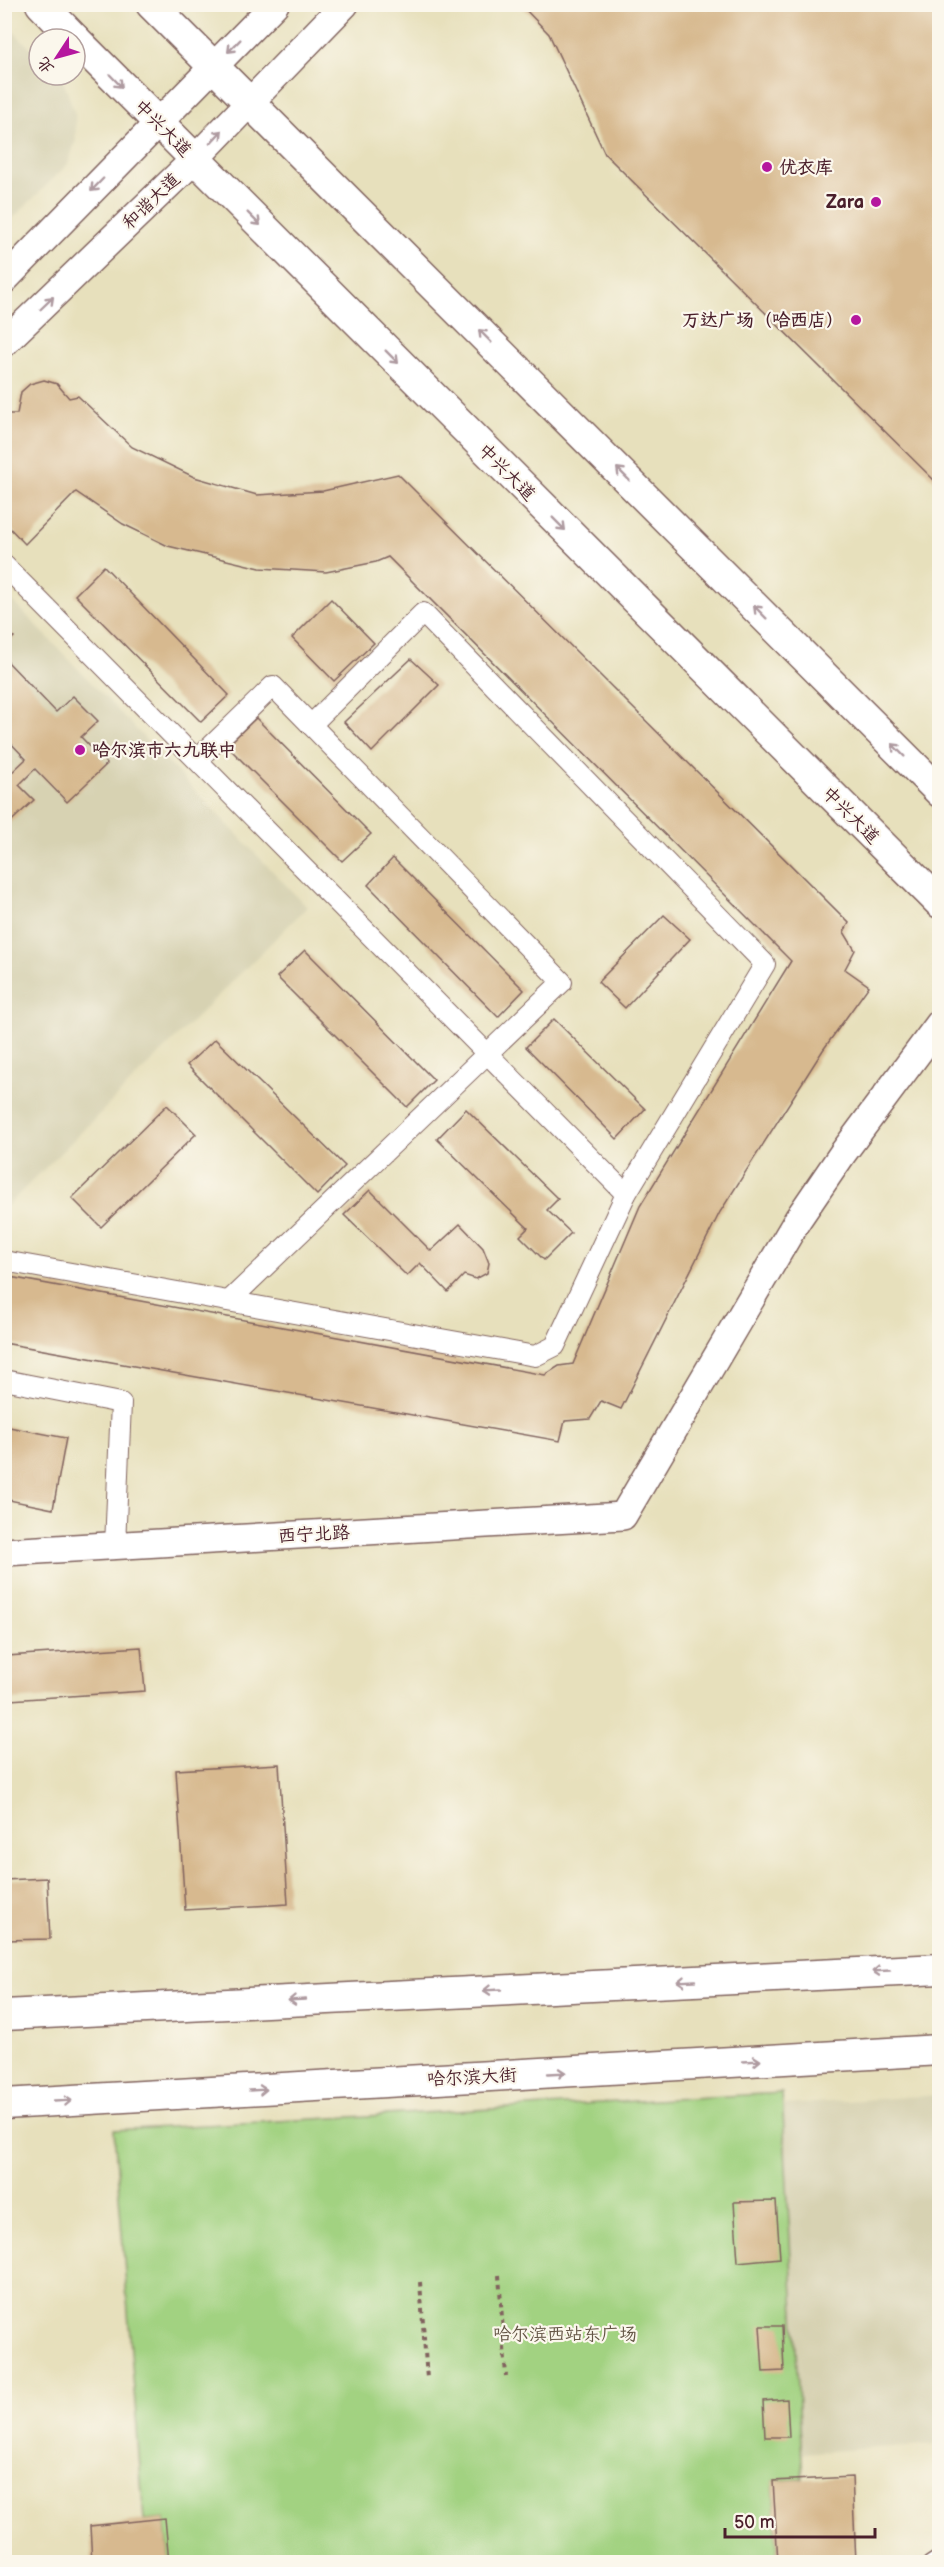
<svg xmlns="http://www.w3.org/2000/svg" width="944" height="2567" font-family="'Balsamiq Sans','LXGW WenKai TC',sans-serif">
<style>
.built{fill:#d7d2b2}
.green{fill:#a2d281;stroke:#767856;stroke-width:1.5}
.building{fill:#d7b98f}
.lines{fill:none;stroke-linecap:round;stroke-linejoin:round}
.lane-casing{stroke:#81635e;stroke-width:12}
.street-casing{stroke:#81635e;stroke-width:22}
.secondary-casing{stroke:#81635e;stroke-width:30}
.primary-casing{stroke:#81635e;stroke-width:33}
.path{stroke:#81635e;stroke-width:4;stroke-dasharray:4.5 4.5;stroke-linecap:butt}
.lane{stroke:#fff;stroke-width:9}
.street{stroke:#fff;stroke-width:20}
.secondary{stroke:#fff;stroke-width:27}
.primary{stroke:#fff;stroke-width:30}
.oneway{stroke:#ae9aa0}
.poi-dot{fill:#b5179e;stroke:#fbf7ec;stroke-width:2}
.labels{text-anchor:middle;stroke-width:4.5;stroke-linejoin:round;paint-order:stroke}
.street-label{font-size:18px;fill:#4a1f2b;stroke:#fbf7ec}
.poi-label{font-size:18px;font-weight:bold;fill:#4a1f2b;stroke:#fbf7ec;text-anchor:start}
.park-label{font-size:18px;fill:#645545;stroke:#fbf7ec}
</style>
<rect width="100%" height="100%" fill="#fbf7ec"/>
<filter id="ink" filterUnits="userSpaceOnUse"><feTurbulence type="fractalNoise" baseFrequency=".0167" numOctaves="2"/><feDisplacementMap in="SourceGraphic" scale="12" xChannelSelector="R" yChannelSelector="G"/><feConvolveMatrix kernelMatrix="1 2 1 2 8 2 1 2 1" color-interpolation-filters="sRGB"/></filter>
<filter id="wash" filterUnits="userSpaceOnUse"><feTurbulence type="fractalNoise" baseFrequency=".008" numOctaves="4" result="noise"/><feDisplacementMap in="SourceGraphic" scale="24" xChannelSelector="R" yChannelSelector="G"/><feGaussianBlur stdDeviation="1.35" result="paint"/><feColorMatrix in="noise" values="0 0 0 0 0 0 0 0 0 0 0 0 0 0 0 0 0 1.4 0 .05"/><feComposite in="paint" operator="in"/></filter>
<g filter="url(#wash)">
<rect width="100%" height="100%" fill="#e7e0bc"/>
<g class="built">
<polygon points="5,23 39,57 39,75 56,75 64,83 75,114 76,140 68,164 5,226"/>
<polygon points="5,593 307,907 5,1208"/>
<polygon points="939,2095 939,2444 801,2453 783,2105"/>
</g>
<polygon class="green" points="782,2093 803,2479 773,2481 778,2562 169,2562 165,2518 144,2520 114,2130"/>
<g id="blocks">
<g class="building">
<polygon points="520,4 940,4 940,486 605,154 549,34"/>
<polygon points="44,380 57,384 69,398 78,396 132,447 194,477 257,495 323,491 398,474 849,923 844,932 855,950 845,969 869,986 823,1050 720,1212 621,1409 601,1401 590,1419 565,1421 560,1441 4,1343 4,1276 545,1375 559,1366 573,1364 640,1206 791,961 388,557 376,562 326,572 260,568 168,546 123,524 76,492 25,544 4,522 4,414 17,414 21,392 30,384"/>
<polygon points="104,566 229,695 201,722 75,595"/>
<polygon points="331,599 374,643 334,681 292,638"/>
<polygon points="4,627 14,637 4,646"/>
<polygon points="5,659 56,712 73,696 98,721 81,737 107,764 67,802 35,769 19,785 34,800 4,828 4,770 9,775 26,759 5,737"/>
<polygon points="411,659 439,685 372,752 344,722"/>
<polygon points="256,718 371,834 342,861 227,746"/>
<polygon points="393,858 524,990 498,1017 368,885"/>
<polygon points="664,915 690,939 625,1008 598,982"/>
<polygon points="305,950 434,1080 407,1107 277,977"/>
<polygon points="554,1019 645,1109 617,1139 526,1047"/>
<polygon points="215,1039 345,1166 317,1195 187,1065"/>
<polygon points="167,1105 196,1134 101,1227 72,1198"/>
<polygon points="466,1109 558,1199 547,1210 571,1233 544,1260 520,1236 528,1228 437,1139"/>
<polygon points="370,1190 431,1251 460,1224 483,1248 489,1263 487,1273 476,1279 464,1275 448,1292 420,1263 407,1276 344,1215"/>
<polygon points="4,1426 66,1438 53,1509 4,1499"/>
<polygon points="141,1647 145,1691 10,1700 7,1656"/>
<polygon points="279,1764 288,1904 185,1910 176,1770"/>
<polygon points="47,1878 50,1939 4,1940 4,1880"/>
<polygon points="776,2201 780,2258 738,2262 734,2202"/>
<polygon points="760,2326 782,2326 784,2371 763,2372"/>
<polygon points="787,2399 789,2437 765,2437 763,2401"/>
<polygon points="852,2477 856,2562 778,2562 773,2481"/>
<polygon points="165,2518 169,2562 92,2562 90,2526"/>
</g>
</g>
</g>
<g filter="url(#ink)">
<use href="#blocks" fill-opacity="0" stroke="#81635e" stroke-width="1.5"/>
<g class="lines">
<g class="lane-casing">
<polyline id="lane" points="928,2562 940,2554"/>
</g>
<g class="street-casing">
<g id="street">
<polyline points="4,565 626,1194 555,1346 535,1356 4,1261"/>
<polyline points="311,725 423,613 765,964 626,1194"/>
<polyline points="198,759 273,686 562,982 229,1301"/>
<polyline points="4,1380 121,1403 115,1546"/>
</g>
</g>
<g class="secondary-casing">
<g id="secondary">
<polyline points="4,280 275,4"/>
<polyline points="4,343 194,160 345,4"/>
<polyline points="4,1552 623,1516 798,1219 843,1153 940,1023"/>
</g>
</g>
<g class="primary-casing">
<g id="primary">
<polyline points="41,4 75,39"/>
<polyline points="151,4 940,792"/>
<polyline points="75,39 940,903"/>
<polyline points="4,2015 940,1969"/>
<polyline points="4,2104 940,2050"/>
</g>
</g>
<g class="path">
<polyline points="499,2275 506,2376"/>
<polyline points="420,2282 427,2379"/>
</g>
<use href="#lane" class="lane"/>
<use href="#street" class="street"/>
<use href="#secondary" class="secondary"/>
<use href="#primary" class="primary"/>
</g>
<defs><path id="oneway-shaft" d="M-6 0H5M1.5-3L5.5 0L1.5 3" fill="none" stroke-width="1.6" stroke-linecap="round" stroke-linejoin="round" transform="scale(1.5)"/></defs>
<g class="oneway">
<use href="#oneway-shaft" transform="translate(234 46) rotate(135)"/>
<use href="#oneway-shaft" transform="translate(116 81) rotate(46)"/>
<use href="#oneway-shaft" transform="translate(216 137) rotate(-47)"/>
<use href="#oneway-shaft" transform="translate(97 185) rotate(134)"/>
<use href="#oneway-shaft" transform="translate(254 219) rotate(45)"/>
<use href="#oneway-shaft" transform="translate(47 303) rotate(-44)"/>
<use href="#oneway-shaft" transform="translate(485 336) rotate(-135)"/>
<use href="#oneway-shaft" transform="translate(392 357) rotate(45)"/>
<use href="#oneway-shaft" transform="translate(623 474) rotate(-135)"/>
<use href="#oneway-shaft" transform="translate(559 524) rotate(45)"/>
<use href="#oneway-shaft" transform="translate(760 612) rotate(-135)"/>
<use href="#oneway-shaft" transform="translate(898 750) rotate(-135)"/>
<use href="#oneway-shaft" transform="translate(881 1971) rotate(177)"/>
<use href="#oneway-shaft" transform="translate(686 1981) rotate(177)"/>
<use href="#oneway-shaft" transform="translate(492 1990) rotate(177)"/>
<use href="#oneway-shaft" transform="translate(297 2000) rotate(177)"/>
<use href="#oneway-shaft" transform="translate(752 2061) rotate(-3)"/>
<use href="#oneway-shaft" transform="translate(557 2073) rotate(-3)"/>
<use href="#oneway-shaft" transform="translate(258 2090) rotate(-3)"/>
<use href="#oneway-shaft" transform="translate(63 2101) rotate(-3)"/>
</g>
</g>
<g class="poi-dot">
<circle cx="767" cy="167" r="6"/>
<circle cx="876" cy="202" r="6"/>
<circle cx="856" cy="320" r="6"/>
<circle cx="80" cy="750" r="6"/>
</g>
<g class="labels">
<g class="street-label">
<text transform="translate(163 128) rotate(45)" y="6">中兴大道</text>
<text transform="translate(151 201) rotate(-44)" y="6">和谐大道</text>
<text transform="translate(507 472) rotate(45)" y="6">中兴大道</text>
<text transform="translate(851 815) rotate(45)" y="6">中兴大道</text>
<text transform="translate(314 1534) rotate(-3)" y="6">西宁北路</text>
<text transform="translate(472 2077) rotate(-3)" y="6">哈尔滨大街</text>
</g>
<g class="poi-label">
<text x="779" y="173">优衣库</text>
<text x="864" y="208" text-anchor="end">Zara</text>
<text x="844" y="326" text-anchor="end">万达广场（哈西店）</text>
<text x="92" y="756">哈尔滨市六九联中</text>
</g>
<g class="park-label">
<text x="565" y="2340">哈尔滨西站东广场</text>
</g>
</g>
<rect width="944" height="2567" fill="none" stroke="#fbf7ec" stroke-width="24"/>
<g transform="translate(57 57) rotate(234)"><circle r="28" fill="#fbf7ec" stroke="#b4a19f" stroke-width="1.5"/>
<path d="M0-4.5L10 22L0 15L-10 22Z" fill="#b5179e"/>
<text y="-9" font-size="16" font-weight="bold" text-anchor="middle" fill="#4a1f2b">北</text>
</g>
<path d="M725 2528v9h150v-9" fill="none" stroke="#4a1f2b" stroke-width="3"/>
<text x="734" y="2528" font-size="18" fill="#4a1f2b" stroke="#fbf7ec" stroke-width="4.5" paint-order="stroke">50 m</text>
</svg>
